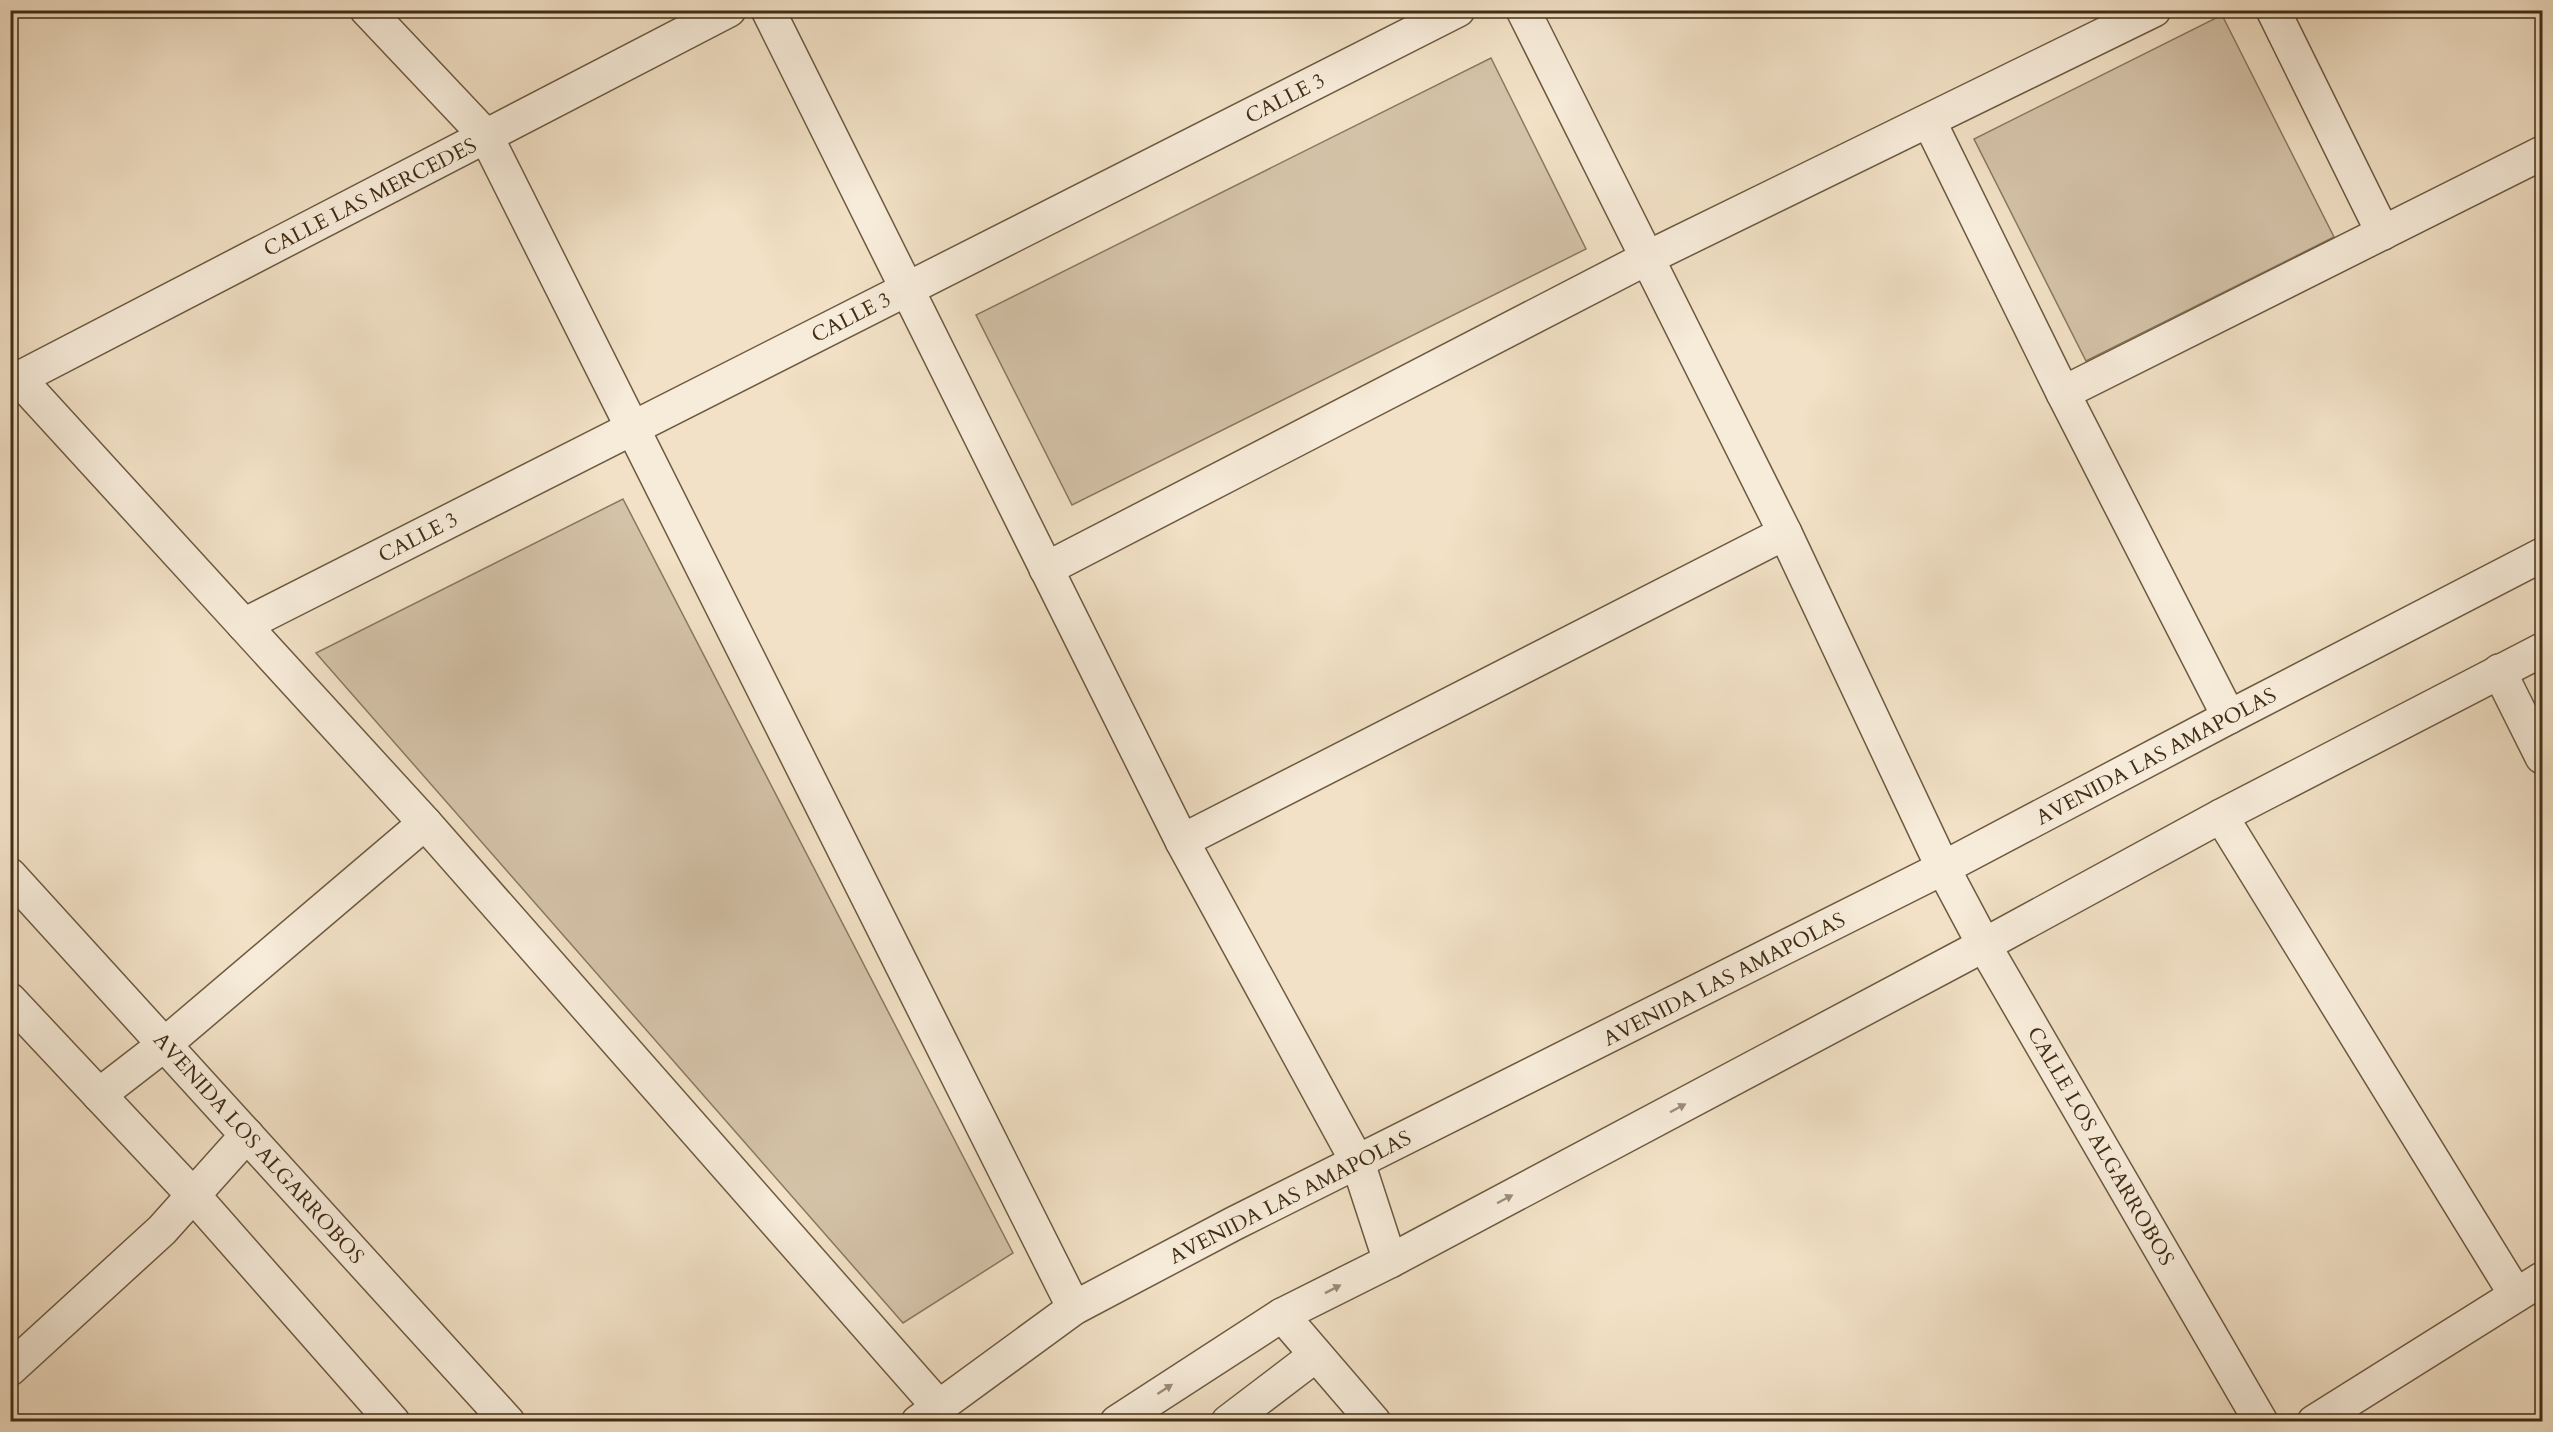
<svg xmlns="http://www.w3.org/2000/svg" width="2553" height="1432" font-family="Cardo,serif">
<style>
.green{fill:#d4c2a8;stroke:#8a785e;stroke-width:1.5}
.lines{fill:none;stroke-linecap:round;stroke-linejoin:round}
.minor-casing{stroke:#6d5a41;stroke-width:36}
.minor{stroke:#f7ecda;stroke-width:33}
.oneway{fill:#9c8c78}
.labels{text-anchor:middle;stroke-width:4.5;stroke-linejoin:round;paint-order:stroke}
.street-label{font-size:21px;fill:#412d15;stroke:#f7ecda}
</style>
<rect width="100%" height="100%" fill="#f2e1c6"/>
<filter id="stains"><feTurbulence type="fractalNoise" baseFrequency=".00333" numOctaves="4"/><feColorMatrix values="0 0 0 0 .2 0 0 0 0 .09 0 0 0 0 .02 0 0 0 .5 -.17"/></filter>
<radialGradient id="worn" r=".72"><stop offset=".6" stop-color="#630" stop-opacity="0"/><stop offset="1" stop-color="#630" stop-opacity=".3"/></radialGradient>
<g class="green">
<polygon points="2222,15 2334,237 2086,361 1974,139"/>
<polygon points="1491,58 1586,249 1072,505 976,315"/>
<polygon points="623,499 1013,1253 903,1323 316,653"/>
</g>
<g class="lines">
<g class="minor-casing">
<g id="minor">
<polyline points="367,10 486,136 1074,1308"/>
<polyline points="768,10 1182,841 1358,1163 1390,1261"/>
<polyline points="1523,10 1785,533 1943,868 1984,945 2261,1422"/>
<polyline points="2273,10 2383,233"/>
<polyline points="1929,121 2063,393 2229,717"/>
<polyline points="19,379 425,823 938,1406"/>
<polyline points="10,383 729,10"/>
<polyline points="2063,393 2542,153"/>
<polyline points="1046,569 1647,258 2154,10"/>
<polyline points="244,625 1458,10"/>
<polyline points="2499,671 2542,757"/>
<polyline points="2221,816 2516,1295"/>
<polyline points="1182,841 1785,533"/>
<polyline points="10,875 508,1422"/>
<polyline points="10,1000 193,1195 393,1422"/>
<polyline points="99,1095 165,1044 425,823"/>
<polyline points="1282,1315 1374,1422"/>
<polyline points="10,1369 162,1230 247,1135"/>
<polyline points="918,1422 1074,1308 1233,1224 1943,868 2229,717 2542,555"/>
<polyline points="1117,1422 1282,1315 1390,1261 1984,945 2221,816 2542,650"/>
<polyline points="1228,1422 1316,1355"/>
<polyline points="2314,1422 2542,1279"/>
</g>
</g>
<use href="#minor" class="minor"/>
</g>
<defs><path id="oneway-solid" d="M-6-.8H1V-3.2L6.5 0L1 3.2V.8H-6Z" transform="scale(1.5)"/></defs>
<g class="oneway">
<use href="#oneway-solid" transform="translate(1678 1108) rotate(-28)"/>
<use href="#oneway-solid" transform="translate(1505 1199) rotate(-28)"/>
<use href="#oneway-solid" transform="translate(1333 1289) rotate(-27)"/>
<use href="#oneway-solid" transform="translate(1165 1389) rotate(-33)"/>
</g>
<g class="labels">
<g class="street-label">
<text transform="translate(1285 98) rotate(-27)" y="7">CALLE 3</text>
<text transform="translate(370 197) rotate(-27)" y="7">CALLE LAS MERCEDES</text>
<text transform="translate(851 317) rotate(-27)" y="7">CALLE 3</text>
<text transform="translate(418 537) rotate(-27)" y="7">CALLE 3</text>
<text transform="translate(2156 756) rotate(-28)" y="7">AVENIDA LAS AMAPOLAS</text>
<text transform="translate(1724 979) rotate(-27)" y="7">AVENIDA LAS AMAPOLAS</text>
<text transform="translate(2101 1146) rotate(60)" y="7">CALLE LOS ALGARROBOS</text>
<text transform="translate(259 1148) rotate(48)" y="7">AVENIDA LOS ALGARROBOS</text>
<text transform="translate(1290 1197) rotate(-27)" y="7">AVENIDA LAS AMAPOLAS</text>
</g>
</g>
<rect width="2553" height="1432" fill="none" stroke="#f2e1c6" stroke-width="36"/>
<rect x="12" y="12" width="2529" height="1408" fill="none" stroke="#412d15" stroke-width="3"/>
<rect x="18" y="18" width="2517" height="1396" fill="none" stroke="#412d15" stroke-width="1.5"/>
<rect width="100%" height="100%" filter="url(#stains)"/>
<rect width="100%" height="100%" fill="url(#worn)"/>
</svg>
